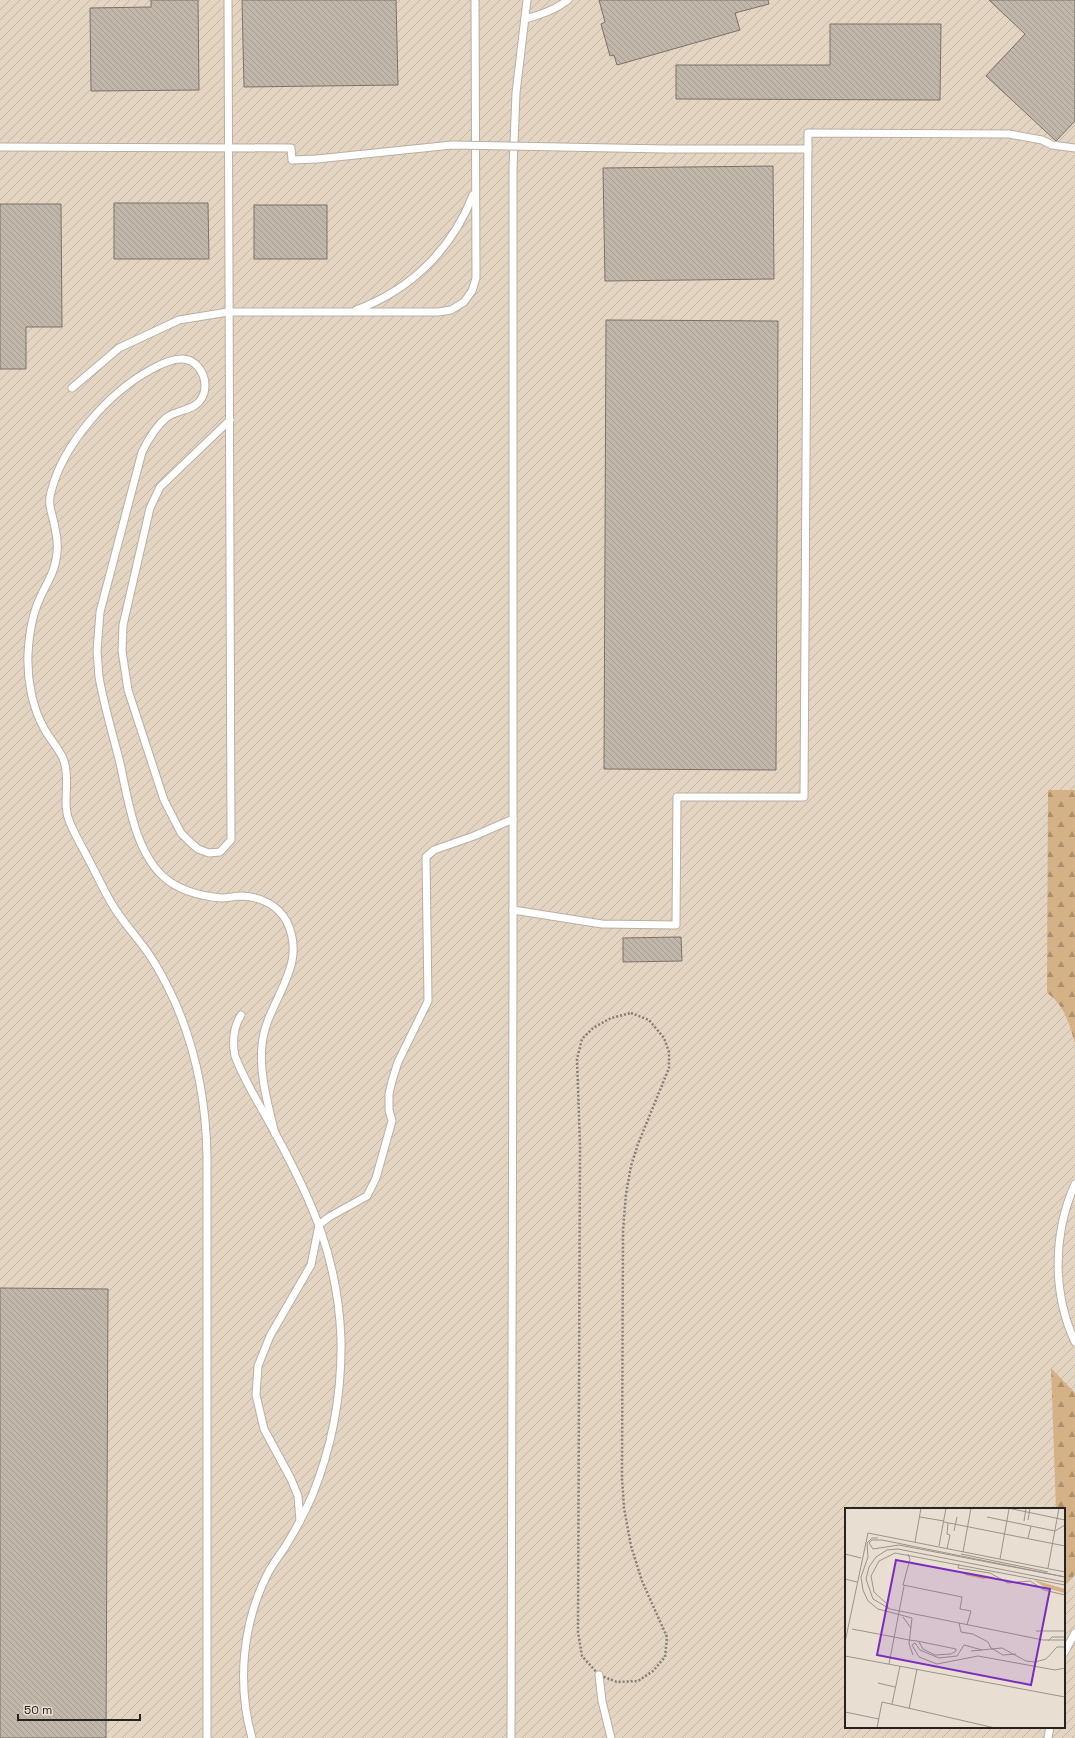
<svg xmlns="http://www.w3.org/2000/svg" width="1075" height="1738" font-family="'Space Grotesk',sans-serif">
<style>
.industrial{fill:url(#industrial-furrows);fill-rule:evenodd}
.forest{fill:url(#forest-firs)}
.building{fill:url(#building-back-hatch);stroke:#7b7267}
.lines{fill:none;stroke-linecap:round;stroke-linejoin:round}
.service-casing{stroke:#b9afa3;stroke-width:9}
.path{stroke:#857e76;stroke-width:2.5;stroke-dasharray:2 2;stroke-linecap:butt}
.service{stroke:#fff;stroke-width:7}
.service-bridge-casing{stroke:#b9afa3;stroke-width:9;stroke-linecap:butt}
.service-bridge{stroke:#fff;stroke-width:7}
.inset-road{fill:none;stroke:#9b938a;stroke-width:1}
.view{fill:#7b2cbf;fill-opacity:0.15;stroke:#7b2cbf;stroke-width:2}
.inset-edge{fill:none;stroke:#27231f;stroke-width:2}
</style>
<defs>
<pattern id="industrial-furrows" width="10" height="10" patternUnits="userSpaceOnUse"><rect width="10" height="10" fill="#e4d4c2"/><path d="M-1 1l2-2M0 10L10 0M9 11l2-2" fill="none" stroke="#c4b6a6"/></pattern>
<pattern id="forest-firs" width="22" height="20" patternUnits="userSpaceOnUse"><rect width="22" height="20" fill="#d4b186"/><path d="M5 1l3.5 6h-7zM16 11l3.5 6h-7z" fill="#ac906d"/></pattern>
<pattern id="building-back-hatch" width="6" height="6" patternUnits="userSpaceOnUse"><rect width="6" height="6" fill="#c0b6aa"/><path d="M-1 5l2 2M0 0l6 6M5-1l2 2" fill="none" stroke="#a59c92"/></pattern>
</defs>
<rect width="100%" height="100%" fill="#e9ded2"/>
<path class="industrial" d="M0,0H1075V1738H0ZM846,1509H1064V1727H846Z"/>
<g class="forest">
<path d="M1048,790H1075V1044C1070,1025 1064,1004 1047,993Z"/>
<polygon points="1051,1368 1075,1393 1075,1574 1064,1587 1064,1509 1056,1509"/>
</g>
<g class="building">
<polygon points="151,0 198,0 199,90 91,91 90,8 151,7"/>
<polygon points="242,0 396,0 398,85 244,87"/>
<polygon points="599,0 768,0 769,4 735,13 740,30 617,65 614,55 610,56 601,24 605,22"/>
<polygon points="989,0 1075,0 1075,121 1056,141 986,76 1025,34"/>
<polygon points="830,24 941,24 940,100 676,99 676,65 830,65"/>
<polygon points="773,166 774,279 605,281 603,168"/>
<polygon points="114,203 208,203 209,259 114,259"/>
<polygon points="0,204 61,204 62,327 26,327 26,369 0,369"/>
<rect x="254" y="205" width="73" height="54"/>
<polygon points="606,320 778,321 776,770 604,769"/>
<polygon points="681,937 682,961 623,962 623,938"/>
<polygon points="0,1288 108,1289 106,1738 0,1738"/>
</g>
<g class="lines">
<g class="service-casing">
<g id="service">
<polyline points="228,0 231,840 220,852 209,853 198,849 190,842 181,833 164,800 128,690 122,651 123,625 150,508 160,487 230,420"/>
<path d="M525,19C541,15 555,10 568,0"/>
<polyline points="0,147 291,148 292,160 317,159"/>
<polyline points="666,149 808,149"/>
<path d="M356,310C411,290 452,249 473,195"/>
<polyline points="72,388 119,348 179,320 228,312 438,312 451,310 464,302 472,291 476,278 475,0"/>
<polyline points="513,910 602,924 676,925 677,797 804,797 808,133 1009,134 1042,140 1052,145 1075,148"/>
<path d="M241,1015C233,1028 232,1041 235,1056C245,1083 262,1108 275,1133C313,1202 338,1259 341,1339C342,1392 332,1447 312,1496C304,1514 295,1531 285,1547C279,1556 272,1565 267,1575C242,1625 237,1685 252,1738"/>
<path d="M1075,1184C1053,1233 1052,1293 1075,1342"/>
<polyline points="300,1521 298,1496 291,1479 264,1429 256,1395 258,1366 270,1336 311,1265 319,1225 329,1217 367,1196 376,1178 392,1121 389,1110 389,1094 392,1081 398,1062 428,1001 426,857 434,850 474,836 513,819"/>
<polyline points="1064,1653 1075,1633"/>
<polyline points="599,1675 602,1701 611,1738"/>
<path d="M207,1738V1157C206,1089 190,1021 154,962C144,945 131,932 120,916C109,902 102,885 94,870C86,854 77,839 70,823C61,803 71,783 64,761C60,749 51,741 45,730C32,708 27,679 28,654C29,635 32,615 40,598C45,586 52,577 55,564C58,553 58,540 55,528C53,515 47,505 51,492C63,444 109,392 152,369C161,364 171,359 181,359C198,359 208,377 204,393C198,412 179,408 166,418C155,427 148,440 142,452L100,612L97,651L99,677C104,705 112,732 119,759C128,797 134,852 165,878C180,891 201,896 221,898C228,898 235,896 242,896C261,897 278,905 287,922C309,968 266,1001 262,1045C259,1075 268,1104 275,1134"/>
<polyline points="511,1738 513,975 513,168 516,93 527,0"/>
<polyline points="1048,1738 1050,1727"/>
</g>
</g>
<polygon class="path" points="631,1013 649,1020 664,1038 669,1052 669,1068 638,1144 631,1166 626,1194 623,1230 622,1478 624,1508 631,1546 642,1581 667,1637 665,1657 653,1671 638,1681 617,1682 599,1675 582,1656 578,1632 580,1145 577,1059 582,1039 593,1028 611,1018"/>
<use href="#service" class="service"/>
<g class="service-bridge-casing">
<polyline id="service-bridge" points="317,159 452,145 666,149"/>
</g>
<use href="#service-bridge" class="service-bridge"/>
</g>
<g transform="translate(845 1508)">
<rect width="220" height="220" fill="#e9ded2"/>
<path d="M121,64L149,69L138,71L120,67ZM189,72L220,81V85L201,80Z" fill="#d4b186"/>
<path class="inset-road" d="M163,0L220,12M75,9L99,13M142,9L210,23L220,17M183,12L185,0M179,13L181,0M99,14L220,38M109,23L112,9M33,30H27L22,35L23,49L16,69L18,82L23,93L33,101L67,110L64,136L68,147M183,30L186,18M70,34L76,0M94,38L101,0M102,41L105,27L102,26L103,15M118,44L126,0M0,46L16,50M63,46L65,51L58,77L117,89L115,101L126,103L122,117M116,46L203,64M155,51L164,1M114,56L113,60L145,65L163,75L185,73L199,82L220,87M203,60L214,0M220,69L37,32H27L24,35L28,41L54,37L220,69M0,71L12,74M220,74L53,41L42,42L31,49L24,59L21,71L28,91L45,101L198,132H220M43,101L42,96L29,84L26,68L34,53L50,45L220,77M58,109L66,120M114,115L116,124L128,126L143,134L146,140L158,147L171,146M7,121L49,129L64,132L72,133L111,141V143L106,146L90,147L78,141L74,134M191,123H220M203,133L207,129H220M0,134L23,25L220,64M137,142L119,137L112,148L94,150L75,142L70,135L67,137L74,149L92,156L133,148L210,162L220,160M126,143L157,140L181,153L190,154L201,151L212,139H220M0,148L220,189M44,156L59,78M33,175L50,179M47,196L55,158M64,201L72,161M0,204L34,211M32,220L37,194L150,220"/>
<path class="view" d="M51,52L205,81L186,177L32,147Z"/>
<rect width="220" height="220" class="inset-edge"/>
</g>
<path d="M18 1714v6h122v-6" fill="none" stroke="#27231f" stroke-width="2"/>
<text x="24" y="1714" font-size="12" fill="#27231f" stroke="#e9ded2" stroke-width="3" paint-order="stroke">50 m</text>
</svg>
